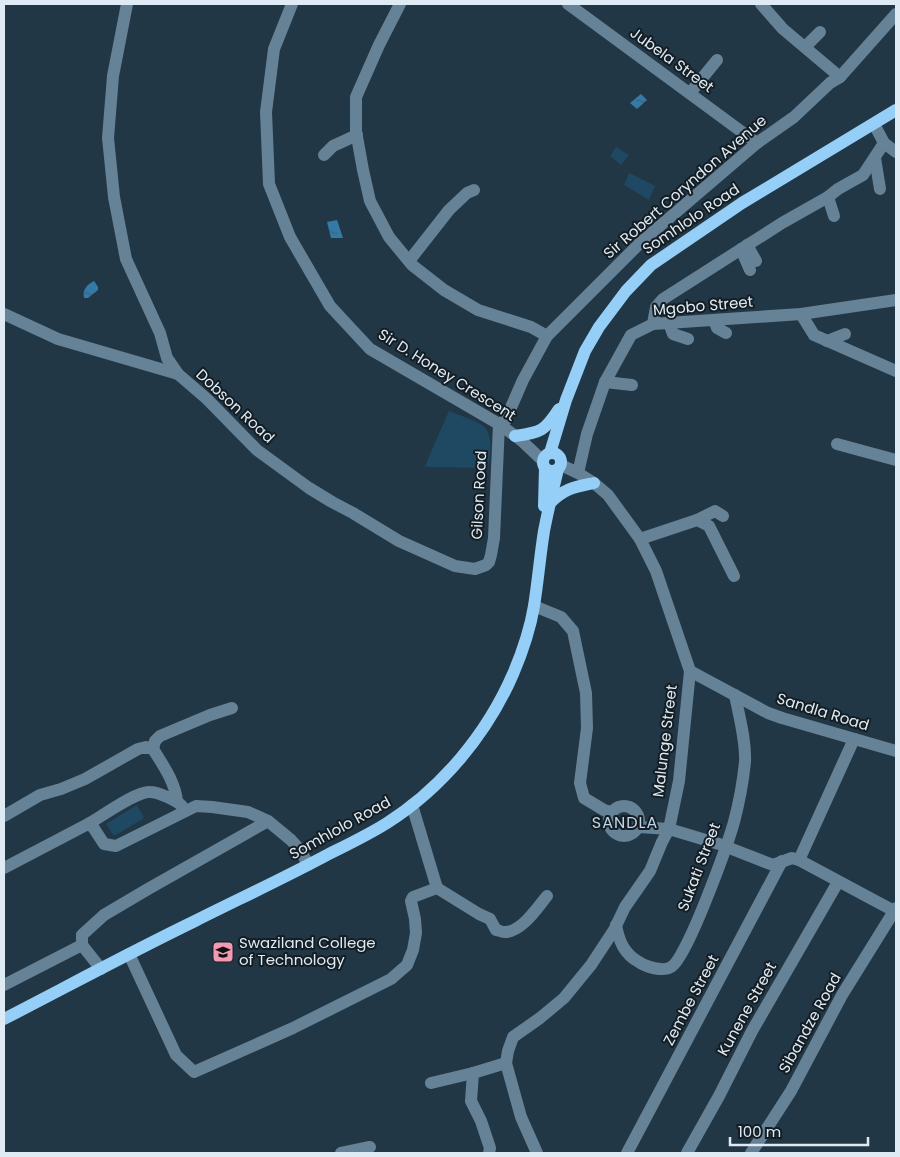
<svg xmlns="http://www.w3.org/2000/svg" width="900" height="1157" font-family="Poppins,sans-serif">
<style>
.grass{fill:#1f4862}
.water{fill:url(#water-ripples)}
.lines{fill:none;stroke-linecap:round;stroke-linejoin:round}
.minor{stroke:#668296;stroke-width:12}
.major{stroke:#95cff8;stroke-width:12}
.labels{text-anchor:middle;stroke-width:4;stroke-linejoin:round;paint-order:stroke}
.street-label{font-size:15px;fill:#deebf4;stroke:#141d23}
.poi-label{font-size:15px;fill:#deebf4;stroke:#141d23;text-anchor:start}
.neighbourhood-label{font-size:16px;letter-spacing:1px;fill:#bdd6e8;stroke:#141d23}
</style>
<defs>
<pattern id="water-ripples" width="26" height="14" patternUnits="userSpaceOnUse" patternTransform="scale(1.25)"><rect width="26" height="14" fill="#347aa6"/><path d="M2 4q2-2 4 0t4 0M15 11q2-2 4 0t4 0" fill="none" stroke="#3b637c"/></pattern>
</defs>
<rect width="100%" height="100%" fill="#223745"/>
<g class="grass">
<polygon points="616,147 629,155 621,165 610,156"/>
<polygon points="629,173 655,186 649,200 624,185"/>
<path d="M449,411C457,414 476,421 482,425C495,435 490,455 488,468L429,467L425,466Z"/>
<polygon points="137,805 144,818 114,836 106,824"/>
</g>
<g class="water">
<polygon points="641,94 647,100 637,109 630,103"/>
<polygon points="337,220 343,238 331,238 327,222"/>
<path d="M94,281L98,287V290L88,298H84C82,289 87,285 94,281Z"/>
</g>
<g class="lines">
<g class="minor">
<polyline points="127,4 113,76 108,138 114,197 126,259 160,333 167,358 178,374"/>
<polyline points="292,4 274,49 266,112 269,184 290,237 330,306 370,349 499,424 522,441 543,461"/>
<polyline points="400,4 379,45 356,97 356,131 363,170 370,201 389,237 412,265 444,290 478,310 531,327 547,336"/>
<polyline points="568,4 757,143"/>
<polyline points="761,4 783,29 840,77"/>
<polyline points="805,47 820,32"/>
<polyline points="690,93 717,60"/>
<polyline points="874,124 884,143 896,152"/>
<polyline points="324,155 333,146 357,135"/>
<polyline points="875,158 880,189"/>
<polyline points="828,197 834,216"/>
<polyline points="747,245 756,261"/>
<polyline points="741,249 750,270"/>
<polyline points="409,261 449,210 467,193 474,190"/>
<polyline points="4,314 58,339 178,374 207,399 257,450 309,488 332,502 353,513 399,541 455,566 475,569 486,565 489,562 491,555 494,538 499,424"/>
<polyline points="801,314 814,335 896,371"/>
<polyline points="714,320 717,328 726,333"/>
<polyline points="669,323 673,334 688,339"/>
<polyline points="653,324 656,307 663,299 782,223 828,197 838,189 863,175 884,143"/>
<polyline points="827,341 845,334"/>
<polyline points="605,382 632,385"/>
<polyline points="499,424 506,420 509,412 523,380 547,336 640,243 757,143 794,117 830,83 840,77 896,14"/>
<polyline points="837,444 896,460"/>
<polyline points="578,473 587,434 605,382 631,335 653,324 801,314 896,300"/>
<polyline points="697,520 715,511 723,516"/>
<polyline points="640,539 697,520 709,526 734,576"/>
<polyline points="534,606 561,617 573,631 586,693 587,728 580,783 584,798 604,810 612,812"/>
<polyline points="690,671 768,713 782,718 896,751"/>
<polyline points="153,749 155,741 160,736 210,715 232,708"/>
<circle cx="624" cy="821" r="15"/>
<path d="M4,816L40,795L61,789L85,779L138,749L146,747L153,749C163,765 175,782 177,801"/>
<path d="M88,824C101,817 136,791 150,792C158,792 176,800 182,806"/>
<polyline points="639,827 669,829 719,844 773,865 792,858 799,860 896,912"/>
<polyline points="799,860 854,739"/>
<polyline points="4,868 88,824 93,827 104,844 116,846 196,806 212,807 248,812 268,821 291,840 301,851 308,865"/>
<path d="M437,888L479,914L490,919L496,930C499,930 501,932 504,932C521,933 537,908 547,896"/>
<path d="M616,925C619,941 624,954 639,962C646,967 663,972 671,967C687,959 728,843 734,822C739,803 743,782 745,762C746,740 739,716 735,695"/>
<polyline points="129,954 176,1055 194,1072 293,1028 391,979 407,965 413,950 416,933 415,919 411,901 413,897 437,888 412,805"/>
<polyline points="101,969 82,945 82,935 104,915 148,889 268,821"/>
<polyline points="4,985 82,945"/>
<polyline points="473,1073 471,1101 481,1121 490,1148 489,1153"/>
<polyline points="431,1083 473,1073 506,1063"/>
<polyline points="341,1153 370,1147"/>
<polyline points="537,1153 521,1117 506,1063 508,1051 513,1037 540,1018 564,998 591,965 614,930 625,907 650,871 662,842 669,829 679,781 690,671 656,571 640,539 608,495 594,483 578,473 561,465"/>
<polyline points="627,1153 782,861"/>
<polyline points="687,1153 719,1096 752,1031 838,882"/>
<polyline points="751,1153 791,1091 842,995 896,908"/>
</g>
<g class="major">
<path d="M515,436C541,432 544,432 559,409"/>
<circle cx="552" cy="462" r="9"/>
<polyline points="550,453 566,400 585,351 599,327 626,291 651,265 742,203 896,110"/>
<path d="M550,503C565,488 575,487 594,483"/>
<polyline points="544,506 545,468"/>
<path d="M4,1019C68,986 131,952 195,921C239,899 284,878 327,855C347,845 368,835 387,823C442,788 487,734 513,674C522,653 530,630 534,606C538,581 540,556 544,531C548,510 553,490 558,469"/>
</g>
</g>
<defs>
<g id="university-square" transform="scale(1.125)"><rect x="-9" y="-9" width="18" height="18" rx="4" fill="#f19ab3" stroke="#141d23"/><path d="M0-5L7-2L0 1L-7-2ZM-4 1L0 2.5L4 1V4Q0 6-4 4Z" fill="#111"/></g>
</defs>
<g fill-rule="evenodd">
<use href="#university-square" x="223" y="952"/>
</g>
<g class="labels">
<g class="street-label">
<text transform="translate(672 60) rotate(36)" y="5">Jubela Street</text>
<text transform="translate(685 187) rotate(-41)" y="5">Sir Robert Coryndon Avenue</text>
<text transform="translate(691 219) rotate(-34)" y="5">Somhlolo Road</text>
<text transform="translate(703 306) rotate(-5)" y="5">Mgobo Street</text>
<text transform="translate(447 375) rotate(32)" y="5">Sir D. Honey Crescent</text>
<text transform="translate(235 406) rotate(43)" y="5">Dobson Road</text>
<text transform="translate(479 495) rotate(-87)" y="5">Gilson Road</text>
<text transform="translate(823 712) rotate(17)" y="5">Sandla Road</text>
<text transform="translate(665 741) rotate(-83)" y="5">Malunge Street</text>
<text transform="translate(340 828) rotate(-29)" y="5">Somhlolo Road</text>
<text transform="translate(699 867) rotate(-69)" y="5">Sukati Street</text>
<text transform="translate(691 1000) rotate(-62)" y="5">Zembe Street</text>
<text transform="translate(747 1009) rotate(-61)" y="5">Kunene Street</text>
<text transform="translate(810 1023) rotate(-61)" y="5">Sibandze Road</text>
</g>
<g class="poi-label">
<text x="239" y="948">Swaziland College<tspan x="239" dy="17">of Technology</tspan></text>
</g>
<g class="neighbourhood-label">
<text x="625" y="828">SANDLA</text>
</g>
</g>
<rect width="900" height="1157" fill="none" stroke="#deebf4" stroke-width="10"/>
<path d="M730 1137v8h138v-8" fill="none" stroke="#deebf4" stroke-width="2.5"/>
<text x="738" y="1137" font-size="15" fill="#deebf4" stroke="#141d23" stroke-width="4" paint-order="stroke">100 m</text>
</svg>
